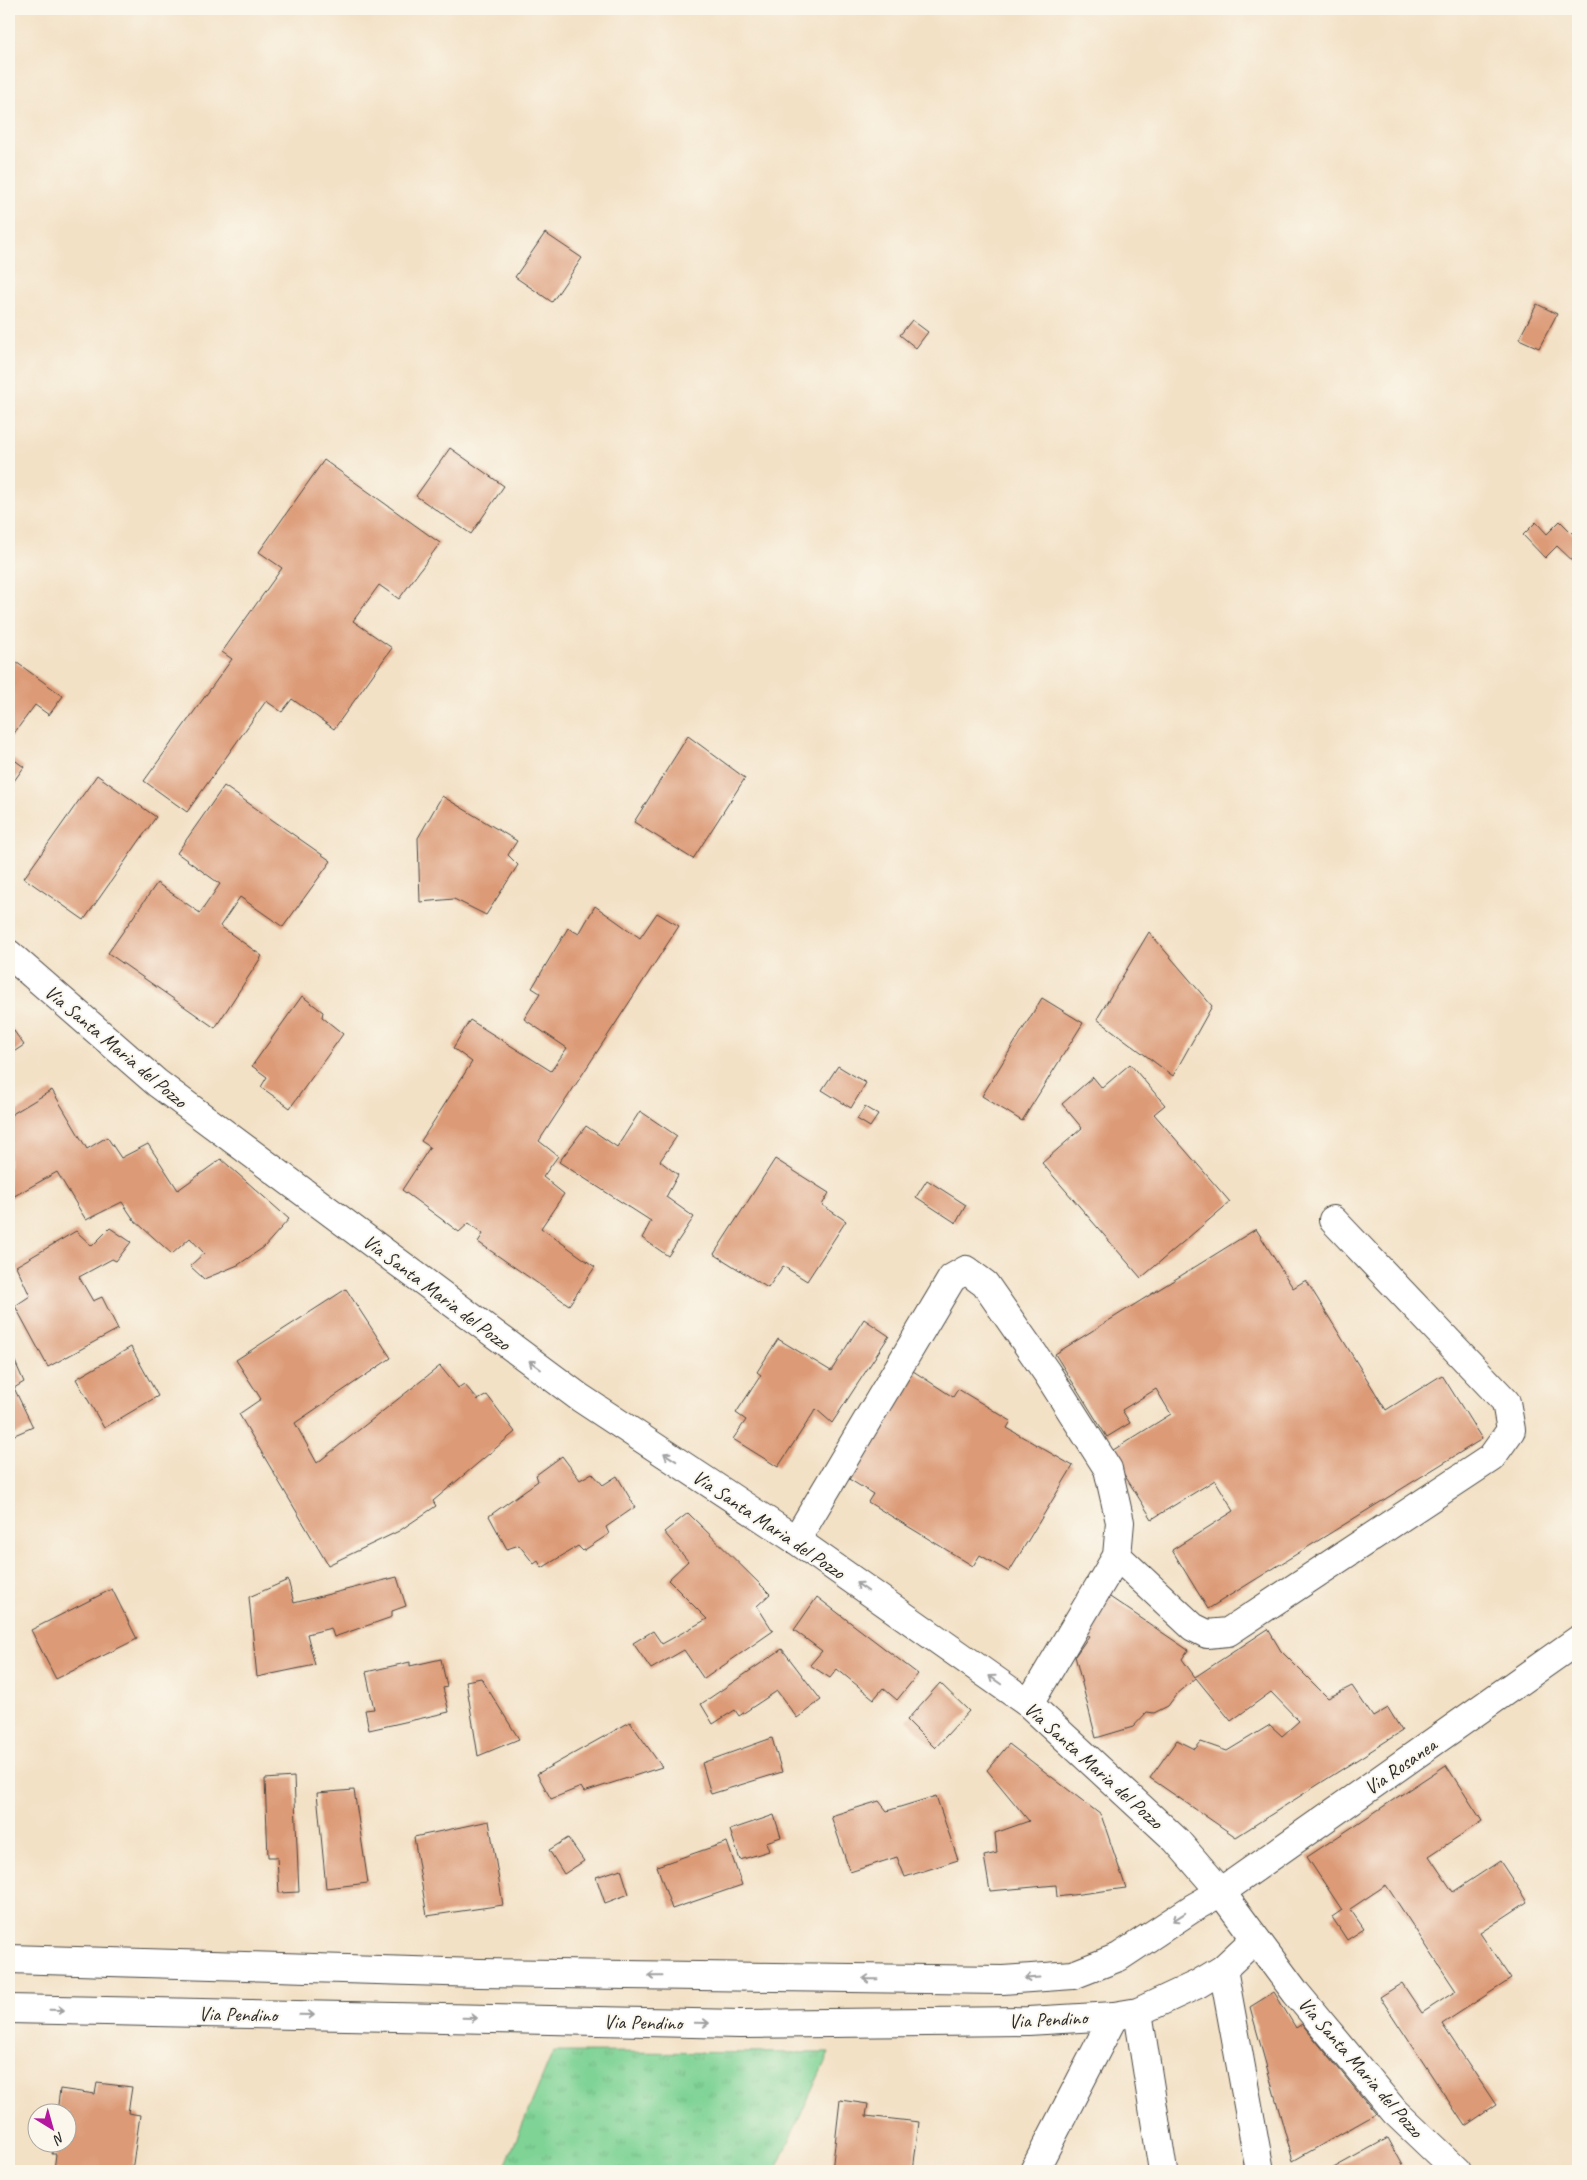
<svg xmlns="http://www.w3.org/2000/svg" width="1587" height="2180" font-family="Caveat,sans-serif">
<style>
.grass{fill:url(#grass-tufts);stroke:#557f60}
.building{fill:#dc9a76}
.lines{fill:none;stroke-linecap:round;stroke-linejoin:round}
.minor-casing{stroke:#494642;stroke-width:30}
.minor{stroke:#fff;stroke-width:28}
.oneway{stroke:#a0a0a0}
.labels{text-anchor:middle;stroke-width:4;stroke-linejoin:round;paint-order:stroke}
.street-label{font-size:20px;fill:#2b2b2b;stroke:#fbf7ec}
</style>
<defs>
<pattern id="grass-tufts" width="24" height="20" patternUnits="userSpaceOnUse" patternTransform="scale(1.25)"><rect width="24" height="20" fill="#7fd395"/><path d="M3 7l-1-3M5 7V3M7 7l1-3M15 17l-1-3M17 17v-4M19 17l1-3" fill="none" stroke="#6eb581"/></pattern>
</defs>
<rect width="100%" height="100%" fill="#fbf7ec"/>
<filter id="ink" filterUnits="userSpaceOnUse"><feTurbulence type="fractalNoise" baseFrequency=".02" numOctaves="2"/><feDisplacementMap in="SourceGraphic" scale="10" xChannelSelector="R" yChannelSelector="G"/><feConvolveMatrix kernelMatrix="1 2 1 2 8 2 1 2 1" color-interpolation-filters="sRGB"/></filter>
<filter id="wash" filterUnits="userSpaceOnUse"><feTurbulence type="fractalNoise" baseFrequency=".0096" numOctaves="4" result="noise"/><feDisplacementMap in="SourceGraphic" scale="20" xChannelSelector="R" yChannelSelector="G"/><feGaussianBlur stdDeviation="1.12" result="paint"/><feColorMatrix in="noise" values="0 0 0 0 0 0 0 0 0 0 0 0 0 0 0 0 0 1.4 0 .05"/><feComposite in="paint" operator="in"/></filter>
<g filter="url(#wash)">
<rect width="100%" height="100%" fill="#f3e1c6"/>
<polygon class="grass" points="553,2052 829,2053 775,2171 503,2171"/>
<g id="blocks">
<g class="building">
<polygon points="545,233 582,258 552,302 515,277"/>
<polygon points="1537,304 1557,314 1539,348 1519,339"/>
<polygon points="912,320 928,332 916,348 900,335"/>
<polygon points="450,448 504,486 471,534 416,496"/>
<polygon points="324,460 440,543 399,599 379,585 353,621 392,648 334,729 292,699 282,712 266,701 187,812 144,781 232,659 222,652 282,568 259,552"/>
<polygon points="1560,521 1578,539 1578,562 1576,564 1557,546 1545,558 1523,535 1536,522 1547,534"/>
<polygon points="9,657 63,696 49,715 35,705 9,740"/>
<polygon points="688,736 745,778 693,859 634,822"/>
<polygon points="9,756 24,767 9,788"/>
<polygon points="97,775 156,817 84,920 24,878"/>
<polygon points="224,786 331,861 283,927 240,897 220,926 262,956 215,1028 108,953 157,883 200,913 220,884 177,853"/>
<polygon points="442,796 517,841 508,855 518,865 486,915 454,899 420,902 418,838"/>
<polygon points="595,906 640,938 657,913 679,926 539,1141 558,1156 543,1177 564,1194 541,1228 595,1267 569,1305 478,1242 483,1234 469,1223 459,1232 402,1190 430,1147 421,1141 472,1062 453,1048 470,1020 551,1071 567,1048 524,1019 540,993 532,988 568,928 579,934"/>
<polygon points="1149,932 1212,1006 1173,1076 1097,1019"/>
<polygon points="302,996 323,1012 322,1017 343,1034 290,1108 261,1087 267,1077 252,1066"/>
<polygon points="1042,998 1083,1023 1022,1121 982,1096"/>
<polygon points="9,1024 24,1045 9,1055"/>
<polygon points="1130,1064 1165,1105 1154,1114 1230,1202 1141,1278 1042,1163 1082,1128 1062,1104 1093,1077 1102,1088"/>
<polygon points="838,1066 866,1083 851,1108 822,1090"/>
<polygon points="52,1090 87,1149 107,1137 121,1158 148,1144 178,1190 221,1159 289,1219 264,1247 238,1265 204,1279 190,1266 204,1253 190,1238 172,1254 134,1220 122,1202 86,1220 57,1172 9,1199 9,1116"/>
<polygon points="865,1107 878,1115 870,1127 857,1119"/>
<polygon points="640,1111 677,1136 660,1161 678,1175 666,1197 694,1217 668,1256 642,1238 651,1221 559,1162 586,1126 617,1147"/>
<polygon points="775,1159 829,1193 822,1205 846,1221 807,1281 783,1266 768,1288 714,1254"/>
<polygon points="927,1180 966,1205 956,1223 916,1197"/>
<polygon points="110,1228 131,1242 116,1261 112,1259 79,1277 93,1301 102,1297 118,1329 48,1367 15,1306 30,1296 16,1266 76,1231 92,1246"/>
<polygon points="1256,1229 1293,1288 1306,1280 1386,1410 1442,1375 1482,1439 1208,1609 1172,1550 1234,1511 1215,1480 1152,1519 1110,1452 1171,1414 1156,1389 1122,1410 1130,1423 1107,1437 1055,1354"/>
<polygon points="346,1289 391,1358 295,1423 317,1463 440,1366 458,1388 464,1384 478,1400 487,1395 515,1432 433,1501 436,1506 399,1531 328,1565 239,1414 261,1399 236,1360"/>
<polygon points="864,1319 889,1336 832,1423 816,1409 778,1467 733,1439 746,1420 736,1413 761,1375 757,1372 778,1339 831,1371"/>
<polygon points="131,1347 158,1396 104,1428 76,1379"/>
<polygon points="9,1348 24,1382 14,1388 33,1427 10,1437"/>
<polygon points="907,1367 953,1397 958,1389 1011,1421 1007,1428 1073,1466 1009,1572 980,1555 973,1566 868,1502 873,1494 841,1474"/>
<polygon points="562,1456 580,1480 592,1473 603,1485 617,1476 635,1507 606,1527 609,1534 583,1551 578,1546 542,1568 538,1561 534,1564 519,1545 507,1549 489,1516 538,1481 536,1475"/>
<polygon points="688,1513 770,1594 757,1606 773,1631 704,1679 684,1650 651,1669 633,1643 653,1631 662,1644 707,1619 668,1580 688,1561 664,1532"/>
<polygon points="397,1577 406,1606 392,1611 392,1617 334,1637 331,1628 307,1634 315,1665 257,1677 249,1597 288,1580 294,1603"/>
<polygon points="112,1589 137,1639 56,1679 31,1630"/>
<polygon points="1104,1593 1188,1650 1182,1659 1195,1677 1268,1629 1281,1651 1328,1698 1352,1686 1373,1717 1388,1708 1402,1731 1236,1837 1150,1778 1177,1740 1195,1749 1201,1742 1227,1751 1270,1725 1282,1736 1299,1721 1271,1692 1231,1721 1196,1678 1176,1695 1168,1706 1154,1713 1147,1712 1133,1727 1096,1738 1075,1656 1089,1636 1081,1631"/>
<polygon points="817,1597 918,1674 897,1700 883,1688 874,1699 837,1669 830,1678 810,1665 822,1651 794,1630"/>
<polygon points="782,1649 821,1700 797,1718 777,1691 739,1716 735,1710 713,1724 701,1704"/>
<polygon points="441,1659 447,1687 443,1688 449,1712 369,1730 365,1710 374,1709 366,1672 410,1662 410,1666"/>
<polygon points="481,1678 519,1739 478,1756 466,1681"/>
<polygon points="940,1683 969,1711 935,1748 907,1720"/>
<polygon points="630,1722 662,1767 584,1792 581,1787 551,1799 537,1774"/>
<polygon points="772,1738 782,1772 711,1794 702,1763"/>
<polygon points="1009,1744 1101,1815 1126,1888 1057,1897 1056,1885 990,1891 984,1856 997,1853 995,1833 1029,1821 987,1770"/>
<polygon points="1446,1765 1482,1821 1429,1856 1453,1892 1500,1861 1527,1902 1480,1933 1511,1979 1442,2024 1496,2105 1465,2126 1380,1997 1402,1983 1422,2013 1456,1991 1386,1885 1350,1909 1364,1929 1347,1940 1332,1917 1342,1910 1307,1857"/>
<polygon points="294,1777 299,1892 279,1893 277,1857 268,1857 265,1779"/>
<polygon points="354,1790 368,1883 326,1888 317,1793"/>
<polygon points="936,1796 958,1860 905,1877 897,1857 850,1872 831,1816 879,1801 887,1811"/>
<polygon points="774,1815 781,1837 766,1842 769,1851 740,1860 730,1830"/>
<polygon points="489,1821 503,1905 427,1916 414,1837"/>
<polygon points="568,1838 584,1861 564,1874 549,1850"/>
<polygon points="727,1842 742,1885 672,1909 657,1866"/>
<polygon points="621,1869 629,1894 605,1903 596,1877"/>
<polygon points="1274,1992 1296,2028 1302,2024 1376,2114 1293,2161 1250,2007"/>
<polygon points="97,2083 132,2087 128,2113 140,2115 132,2171 54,2170 56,2154 52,2154 54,2142 68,2142 68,2112 57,2112 60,2089 95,2094"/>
<polygon points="840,2100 868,2104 866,2116 919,2122 913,2171 832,2171"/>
<polygon points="1388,2138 1406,2171 1328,2171"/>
</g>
</g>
</g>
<g filter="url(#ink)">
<use href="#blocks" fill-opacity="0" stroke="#494642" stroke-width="1"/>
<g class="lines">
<g class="minor-casing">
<g id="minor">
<polyline points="9,954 157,1083 579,1397 796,1540 1029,1704 1176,1840 1221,1892 1296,1993 1395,2112 1457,2171"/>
<polyline points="796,1540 952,1278 966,1270 985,1284 1047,1373 1108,1469 1120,1522 1117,1556 1029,1704"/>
<polyline points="1117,1556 1193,1627 1207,1634 1228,1632 1491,1458 1511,1430 1506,1402 1333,1220"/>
<polyline points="9,1959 479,1973 1003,1980 1073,1975 1119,1957 1193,1908 1221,1892 1578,1640"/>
<polyline points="1223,1969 1260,2171"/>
<polyline points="9,2009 740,2024 1028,2021 1114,2016 1138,2012 1198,1984 1223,1969 1255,1939"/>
<polyline points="1138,2012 1163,2171"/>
<polyline points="1034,2171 1114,2016"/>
</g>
</g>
<use href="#minor" class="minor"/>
</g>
<defs><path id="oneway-shaft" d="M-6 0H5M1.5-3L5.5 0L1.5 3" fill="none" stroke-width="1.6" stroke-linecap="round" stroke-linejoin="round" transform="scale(1.25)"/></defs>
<g class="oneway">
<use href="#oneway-shaft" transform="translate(535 1365) rotate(-143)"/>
<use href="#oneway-shaft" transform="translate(670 1457) rotate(-147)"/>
<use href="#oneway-shaft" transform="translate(862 1587) rotate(-145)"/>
<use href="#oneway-shaft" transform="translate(995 1680) rotate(-145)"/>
<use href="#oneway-shaft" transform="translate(1179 1917) rotate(147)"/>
<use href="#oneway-shaft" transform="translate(655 1976) rotate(-179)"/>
<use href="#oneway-shaft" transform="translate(1032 1978) rotate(176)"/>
<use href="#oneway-shaft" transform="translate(870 1979) rotate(-179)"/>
<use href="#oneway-shaft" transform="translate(57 2010) rotate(1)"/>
<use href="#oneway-shaft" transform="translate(307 2015) rotate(1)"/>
<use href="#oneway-shaft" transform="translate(470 2018) rotate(1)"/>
<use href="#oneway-shaft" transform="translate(702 2023) rotate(1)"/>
</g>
</g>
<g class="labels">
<g class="street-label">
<text transform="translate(116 1046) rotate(40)" y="7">Via Santa Maria del Pozzo</text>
<text transform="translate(437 1292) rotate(37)" y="7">Via Santa Maria del Pozzo</text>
<text transform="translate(769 1524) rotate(34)" y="7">Via Santa Maria del Pozzo</text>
<text transform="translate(1094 1765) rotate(42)" y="7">Via Santa Maria del Pozzo</text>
<text transform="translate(1400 1766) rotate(-35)" y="7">Via Rosanea</text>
<text transform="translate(238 2014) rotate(1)" y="7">Via Pendino</text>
<text transform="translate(1048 2019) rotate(-3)" y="7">Via Pendino</text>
<text transform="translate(643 2022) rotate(1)" y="7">Via Pendino</text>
<text transform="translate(1361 2067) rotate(49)" y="7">Via Santa Maria del Pozzo</text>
</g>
</g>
<rect width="1587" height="2180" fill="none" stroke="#fbf7ec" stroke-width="30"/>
<g transform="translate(52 2128) rotate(143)"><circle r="24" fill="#fbf7ec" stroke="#a8a59f"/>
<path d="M0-4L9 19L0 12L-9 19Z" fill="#b5179e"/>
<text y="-8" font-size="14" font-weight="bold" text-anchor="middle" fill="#2b2b2b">N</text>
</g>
</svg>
